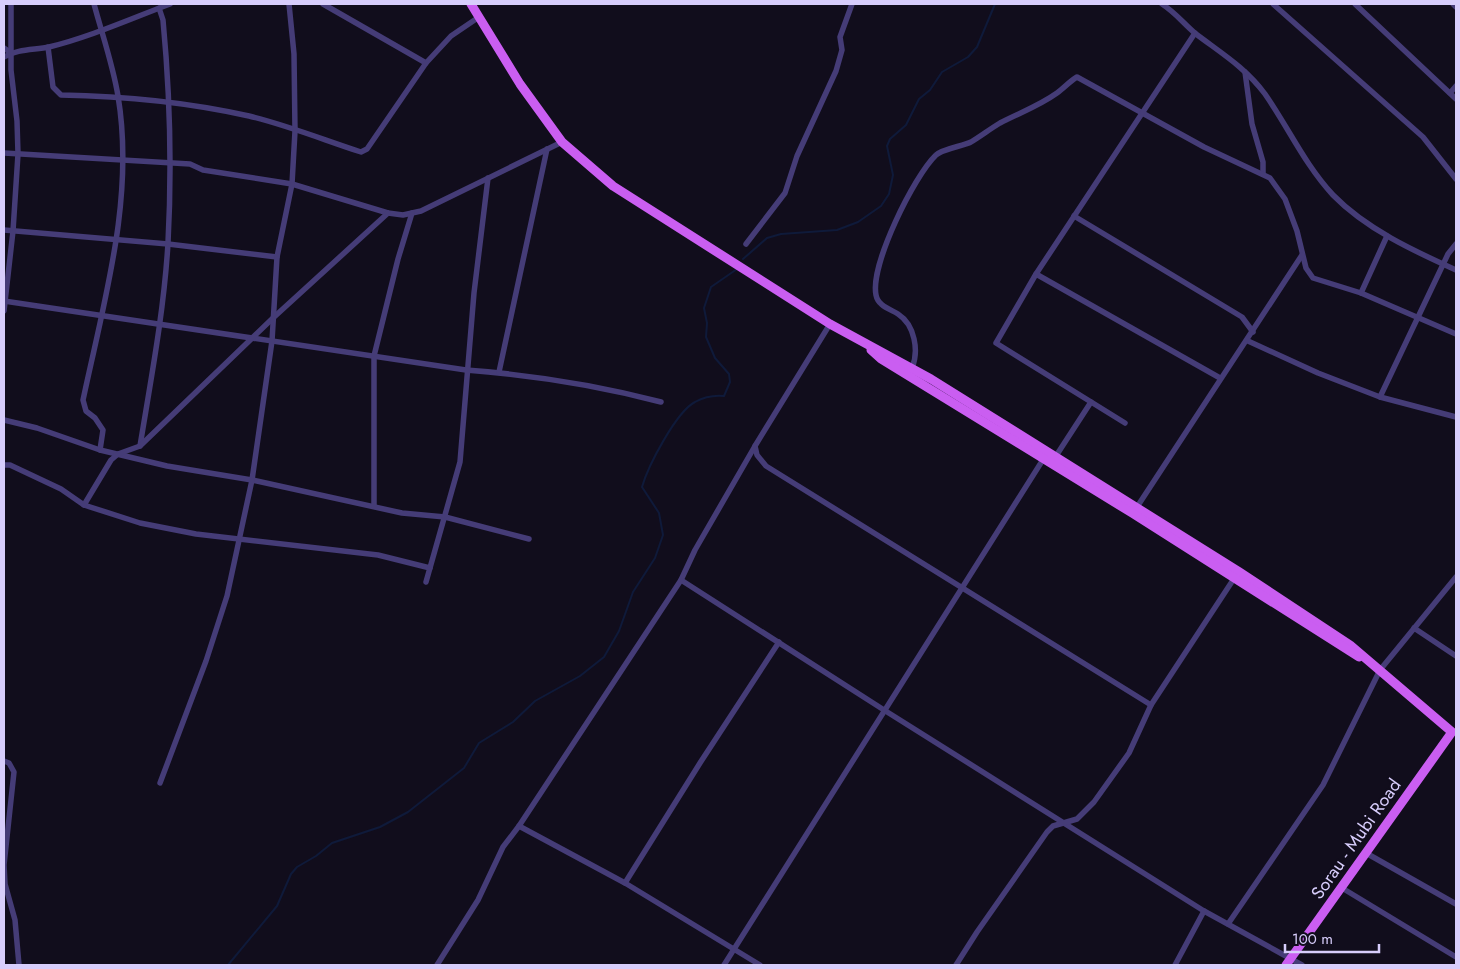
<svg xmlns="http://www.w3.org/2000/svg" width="1460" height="969" font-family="Jost,sans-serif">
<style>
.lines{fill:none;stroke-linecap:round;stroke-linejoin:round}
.stream{stroke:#0f1a3a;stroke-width:2}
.street{stroke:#453c77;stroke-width:5.5}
.primary{stroke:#ca5ef1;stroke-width:9}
.labels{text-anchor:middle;stroke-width:4;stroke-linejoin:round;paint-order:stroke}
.street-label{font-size:18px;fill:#d7cdfb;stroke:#110d1c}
</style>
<rect width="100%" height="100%" fill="#110d1c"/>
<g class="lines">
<g class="stream">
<polyline points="743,259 767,238 781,234 837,230 858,222 881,206 889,194 893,175 887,146 890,139 906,125 919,99 930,90 942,72 968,57 977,47 995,4"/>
<path d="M228,965L277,906L291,874L297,867L316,856L332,843L380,827L408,812L464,768L479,743L513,722L535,701L580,676L604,657L619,631L633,592L655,558L663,535L659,513L642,487C648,466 676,412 695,402C704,397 713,395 724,396L730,382L729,374L715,358L706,337L707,323L704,308L711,287L737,269"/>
</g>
<g class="street">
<path d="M94,4C102,34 113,65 118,96C135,197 104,301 83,400L86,411L95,418L103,430L100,450"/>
<polyline points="323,4 426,63"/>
<path d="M1162,4C1176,13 1184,24 1196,34C1221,53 1246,68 1265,94C1288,127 1305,165 1333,195C1366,229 1414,251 1456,270"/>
<polyline points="1273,4 1423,137 1456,179"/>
<polyline points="1355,4 1456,99"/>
<polyline points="1453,4 1456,7"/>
<path d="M48,47L53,87L61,95C124,96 186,102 249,116C287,125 324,140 361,152L367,149L426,63L451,36L479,17"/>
<polyline points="4,48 11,53"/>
<path d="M4,57C17,49 34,50 49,47C90,37 130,19 170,4"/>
<polyline points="1245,72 1252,124 1263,162 1263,173"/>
<polyline points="1450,93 1456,86"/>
<polyline points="4,153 190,164 203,170 292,184 388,213 403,215 421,211 562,142"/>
<polyline points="1074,216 1242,317 1253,332"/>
<polyline points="4,230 168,244 277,257"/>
<polyline points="746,244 785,193 797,156 836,71 842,50 840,37 852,4"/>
<polyline points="1036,274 1220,378"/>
<polyline points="1361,293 1387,236"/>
<path d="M4,301L466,370C532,375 597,385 661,402"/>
<polyline points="4,311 13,231 18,154 17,121 11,70 11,4"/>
<polyline points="830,324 755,446 757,455 766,466 1151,705"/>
<polyline points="1248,341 1318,373 1380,397 1456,417"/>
<path d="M912,368C919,351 915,325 898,314C890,309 878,306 876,295C870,265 914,176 936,155C942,149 963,146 971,142C981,136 990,129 1000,123C1019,113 1039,106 1057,93C1064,88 1070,81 1077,77L1204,147L1270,178L1285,199L1297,231L1306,268L1313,278L1361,293L1456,334"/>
<polyline points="499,372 547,149"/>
<polyline points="1380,397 1448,254 1456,244"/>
<polyline points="4,420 37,428 100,450 167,466 252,480 402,513 445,517 529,539"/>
<polyline points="1125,423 996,343 1036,274 1195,33"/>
<path d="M140,446C151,379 164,311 168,243C172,168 170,94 163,20L159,8"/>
<polyline points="1054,459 1091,402"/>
<polyline points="4,465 10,465 61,489 84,505 140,523 196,534 378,555 430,568"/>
<polyline points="84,505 111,460 118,454 140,446 273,318 388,213"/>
<polyline points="374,506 374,356 398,259 412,213"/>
<polyline points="1137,507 1302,255"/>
<polyline points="681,580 884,710 1204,911 1302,965"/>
<polyline points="426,582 460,462 474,293 488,178"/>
<polyline points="1414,628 1456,656"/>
<polyline points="4,761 9,763 14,772 4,865 5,884 15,920 19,965"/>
<polyline points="160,783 206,661 227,596 252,480 272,341 277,257 292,184 295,131 294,54 289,4"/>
<polyline points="519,826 625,883 760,965"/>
<polyline points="1366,853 1456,904"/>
<polyline points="625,883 700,763 779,642"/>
<polyline points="1342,888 1456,957"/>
<polyline points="1228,924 1323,785 1380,670 1456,577"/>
<polyline points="437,965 478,900 503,847 519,826 681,580 695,550 755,446"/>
<polyline points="724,965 1044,458"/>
<polyline points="956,965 977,932 1047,832 1053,826 1077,819 1094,802 1129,753 1151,705 1235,577"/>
<polyline points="1175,965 1204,911"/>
</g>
<g class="primary">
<polyline points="471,4 520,84 562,142 613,186 830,324 931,379 1238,571 1350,645 1452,732 1286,965"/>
<polyline points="871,350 881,359 1132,513 1359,657"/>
</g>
</g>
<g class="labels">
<g class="street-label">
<text transform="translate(1356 839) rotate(-55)" y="6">Sorau - Mubi Road</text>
</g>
</g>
<rect width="1460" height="969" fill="none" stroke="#d7cdfb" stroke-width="10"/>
<path d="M1285 944v8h94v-8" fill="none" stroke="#d7cdfb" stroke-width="2.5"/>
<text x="1292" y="944" font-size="15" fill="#d7cdfb" stroke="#110d1c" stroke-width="4" paint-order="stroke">100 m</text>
</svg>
